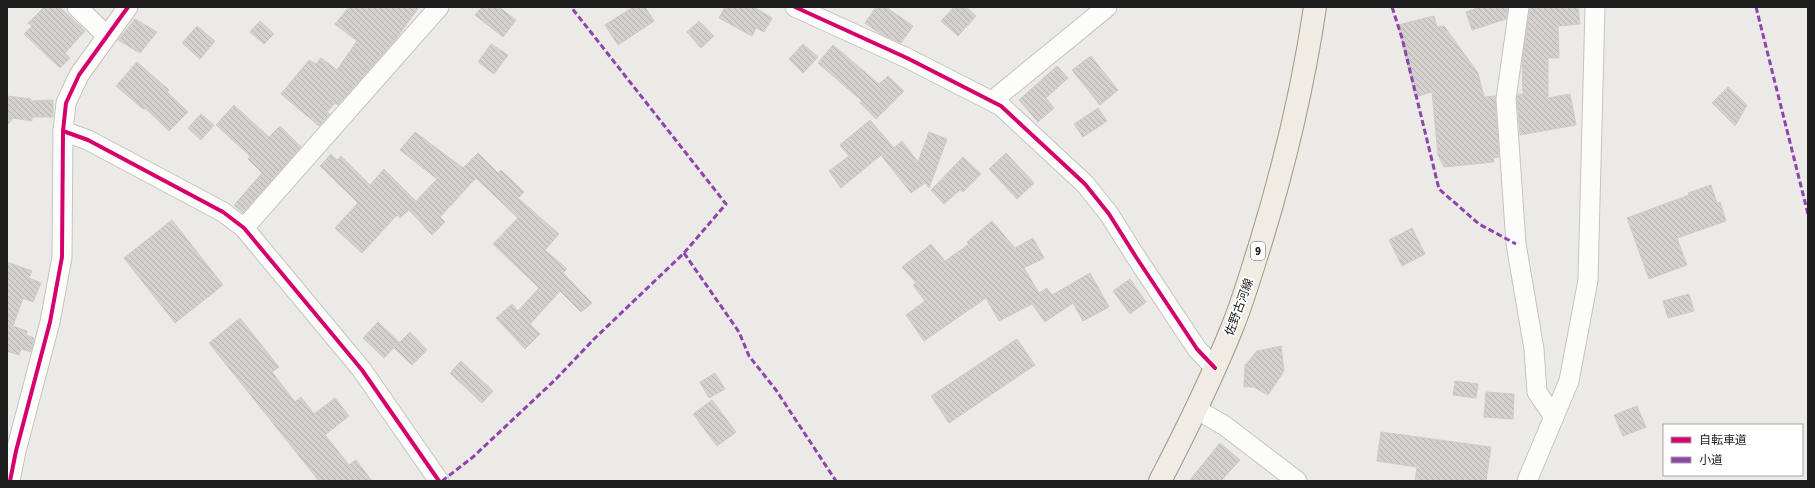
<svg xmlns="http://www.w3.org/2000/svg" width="1815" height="488" font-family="Signika,'Noto Sans JP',sans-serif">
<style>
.building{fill:url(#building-back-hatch);stroke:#cfccc8}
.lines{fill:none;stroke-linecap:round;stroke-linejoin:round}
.minor-casing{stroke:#c5c4c2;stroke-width:21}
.major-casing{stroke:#a29983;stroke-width:24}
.minor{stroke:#fcfcfb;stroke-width:19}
.major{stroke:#f0ece4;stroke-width:22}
.quiet{stroke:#8e44ad;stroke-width:3;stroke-dasharray:6 3;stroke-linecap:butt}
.cycleway-casing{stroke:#fff;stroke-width:6}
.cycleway{stroke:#d6006c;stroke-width:4}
.labels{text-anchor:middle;stroke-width:3.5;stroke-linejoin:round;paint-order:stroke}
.shield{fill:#fff;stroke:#626262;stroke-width:1}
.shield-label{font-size:11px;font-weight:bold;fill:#1e1e1e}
.street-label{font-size:12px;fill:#1e1e1e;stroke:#fff}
</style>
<defs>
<pattern id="building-back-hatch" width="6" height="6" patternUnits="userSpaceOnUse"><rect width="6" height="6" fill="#d3d0cd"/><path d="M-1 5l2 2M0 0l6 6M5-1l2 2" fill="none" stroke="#b5b2b0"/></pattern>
</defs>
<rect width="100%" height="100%" fill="#eceae6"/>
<g class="building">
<polygon points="44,7 60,7 85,31 65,53 70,58 60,68 24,34 32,26 28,23"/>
<polygon points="349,7 419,7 396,39 338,105 335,103 327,112 330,114 319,126 281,94 309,60 316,64 321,58 337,70 357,41 335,24"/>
<polygon points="482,7 499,7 516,20 503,37 475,15"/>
<polygon points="633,7 645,7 654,21 618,45 605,25"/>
<polygon points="725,7 754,7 772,18 764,32 756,28 752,36 719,18"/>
<polygon points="876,7 886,7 913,26 901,43 881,34 865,23"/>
<polygon points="954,7 966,7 976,16 958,36 941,21"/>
<polygon points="1480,7 1508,7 1506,19 1472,30 1466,12"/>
<polygon points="1530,7 1578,7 1580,24 1558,26 1559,58 1548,58 1548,98 1570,94 1576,125 1520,135 1517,99 1518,94 1523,94 1522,61"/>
<polygon points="1434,16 1437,27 1444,26 1478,73 1484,97 1495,96 1499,157 1493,158 1494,162 1444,167 1438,155 1432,92 1415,97 1398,25"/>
<polygon points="135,19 157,32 140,53 118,40"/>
<polygon points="260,21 274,34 264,44 250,32"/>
<polygon points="699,21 714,36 701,48 687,32"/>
<polygon points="197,26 215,41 200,59 182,43"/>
<polygon points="491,44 508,55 494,74 478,62"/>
<polygon points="803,44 818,57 803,73 789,59"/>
<polygon points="833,45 879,84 888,76 904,91 876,119 860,103 862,101 818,63"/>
<polygon points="1091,56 1118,90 1100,105 1072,70"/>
<polygon points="137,62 169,90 167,92 188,112 169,131 145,108 143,109 116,86"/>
<polygon points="1057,66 1068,78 1046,98 1054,108 1038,122 1019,100"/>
<polygon points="1728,87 1747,105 1735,126 1712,103"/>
<polygon points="7,96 31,99 30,101 53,100 53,117 32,117 32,121 13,118 7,125"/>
<polygon points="234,105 269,137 280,126 301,147 243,213 234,205 262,173 248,159 250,156 216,125"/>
<polygon points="1098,108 1107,121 1083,137 1074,124"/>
<polygon points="201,114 214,125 201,140 188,128"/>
<polygon points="870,120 894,148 902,141 918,162 929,132 947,139 929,188 925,183 911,193 881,155 841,188 829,171 849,156 840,145"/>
<polygon points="415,132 463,168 478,153 498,173 501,170 524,192 518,198 559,234 545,250 567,269 563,273 592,303 581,312 560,291 530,324 540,334 525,349 496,318 512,304 518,311 539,288 493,244 518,218 476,178 440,217 445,222 432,235 409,210 400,218 397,215 362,253 335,228 358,203 320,166 331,154 337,160 341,156 370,185 384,169 416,201 437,179 400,150"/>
<polygon points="1006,153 1034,183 1017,199 989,169"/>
<polygon points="963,157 981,174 963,192 960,190 944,204 931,190"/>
<polygon points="1711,185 1717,203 1720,202 1726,221 1677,238 1687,265 1649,279 1627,218 1689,195 1688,193"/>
<polygon points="172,220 223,285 175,323 124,258"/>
<polygon points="992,221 1015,248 1033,238 1044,258 1024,268 1039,293 1047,288 1052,295 1090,273 1109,307 1083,321 1073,303 1045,322 1032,304 999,321 986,298 924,341 906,315 925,301 913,285 916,283 902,267 931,244 945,261 969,244 967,242"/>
<polygon points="1412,228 1425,254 1402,266 1389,240"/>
<polygon points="7,262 32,271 29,278 41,283 33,302 23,298 13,326 27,331 26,335 34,338 31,352 21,349 19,355 7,351"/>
<polygon points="1130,279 1146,302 1130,314 1113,291"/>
<polygon points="1689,294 1694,311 1668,318 1663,301"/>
<polygon points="240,318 279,367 272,372 295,402 301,397 314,414 335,398 349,416 325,435 349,465 356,460 372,481 319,481 209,343"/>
<polygon points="378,322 399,342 384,358 363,338"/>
<polygon points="410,332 427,350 412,365 394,348"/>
<polygon points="1017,339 1035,365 949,423 931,396"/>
<polygon points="1281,346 1284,371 1268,395 1254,387 1244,387 1245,365 1257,351"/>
<polygon points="461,361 493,391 482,403 450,373"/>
<polygon points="715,373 725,389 709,398 700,382"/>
<polygon points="1455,381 1478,384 1476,398 1453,395"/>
<polygon points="1486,392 1514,394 1513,419 1484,417"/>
<polygon points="712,400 736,432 717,446 693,414"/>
<polygon points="1637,406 1646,427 1623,436 1614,415"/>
<polygon points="1381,432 1491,447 1486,481 1415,481 1417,467 1377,461"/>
<polygon points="1220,443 1240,460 1221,481 1189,481"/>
</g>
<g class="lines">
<g class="minor-casing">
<g id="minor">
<polyline points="77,7 106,35"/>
<polyline points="795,7 907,58 1001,106 1085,184 1109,214 1136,257 1197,349 1215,368"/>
<polyline points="1519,7 1506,99 1516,244 1534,349 1537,392 1554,417"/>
<polyline points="992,101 1107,7"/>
<polyline points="63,131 88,140 223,212 244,228 362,370 439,481"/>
<polyline points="244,228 439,7"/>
<polyline points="1196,409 1225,426 1297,481"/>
<polyline points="10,481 16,451 50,322 62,257 63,131 66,103 79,75 128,7"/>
<polyline points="1527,481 1569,381 1588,280 1595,7"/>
</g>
</g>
<g class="major-casing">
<path id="major" d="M1160,481C1186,431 1211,380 1232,328C1243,301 1251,273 1260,245C1284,167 1303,88 1315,7"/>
</g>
<use href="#minor" class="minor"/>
<use href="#major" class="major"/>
<g class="quiet">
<polyline points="1392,7 1402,38 1439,189 1479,224 1516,244"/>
<polyline points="1756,7 1808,214"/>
<polyline points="684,253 739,332 749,356 776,390 836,481"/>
<polyline points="442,481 473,457 556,379 594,339 684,253 726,204 571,7"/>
</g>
<g class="cycleway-casing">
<g id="cycleway">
<polyline points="795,7 907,58 1001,106 1085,184 1109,214 1136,257 1197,349 1215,368"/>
<polyline points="63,131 88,140 223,212 244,228 362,370 439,481"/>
<polyline points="10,481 16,451 50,322 62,257 63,131 66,103 79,75 128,7"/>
</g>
</g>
<use href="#cycleway" class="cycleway"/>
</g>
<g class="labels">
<rect class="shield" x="1251" y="242" width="14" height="18" rx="3"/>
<g class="shield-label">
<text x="1258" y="255">9</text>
</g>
<g class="street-label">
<text transform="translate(1239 307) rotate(-70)" y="4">佐野古河線</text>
</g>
</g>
<rect width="1815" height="488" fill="none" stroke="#1e1e1e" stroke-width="16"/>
<rect x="1663" y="424" width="140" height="52" fill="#ffffff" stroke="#a5a5a5"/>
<rect x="1671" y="437" width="20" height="6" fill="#d6006c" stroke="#a5a5a5"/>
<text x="1699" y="444" font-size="12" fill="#1e1e1e">自転車道</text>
<rect x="1671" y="457" width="20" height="6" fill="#8e44ad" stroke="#a5a5a5"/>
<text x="1699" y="464" font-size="12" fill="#1e1e1e">小道</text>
</svg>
